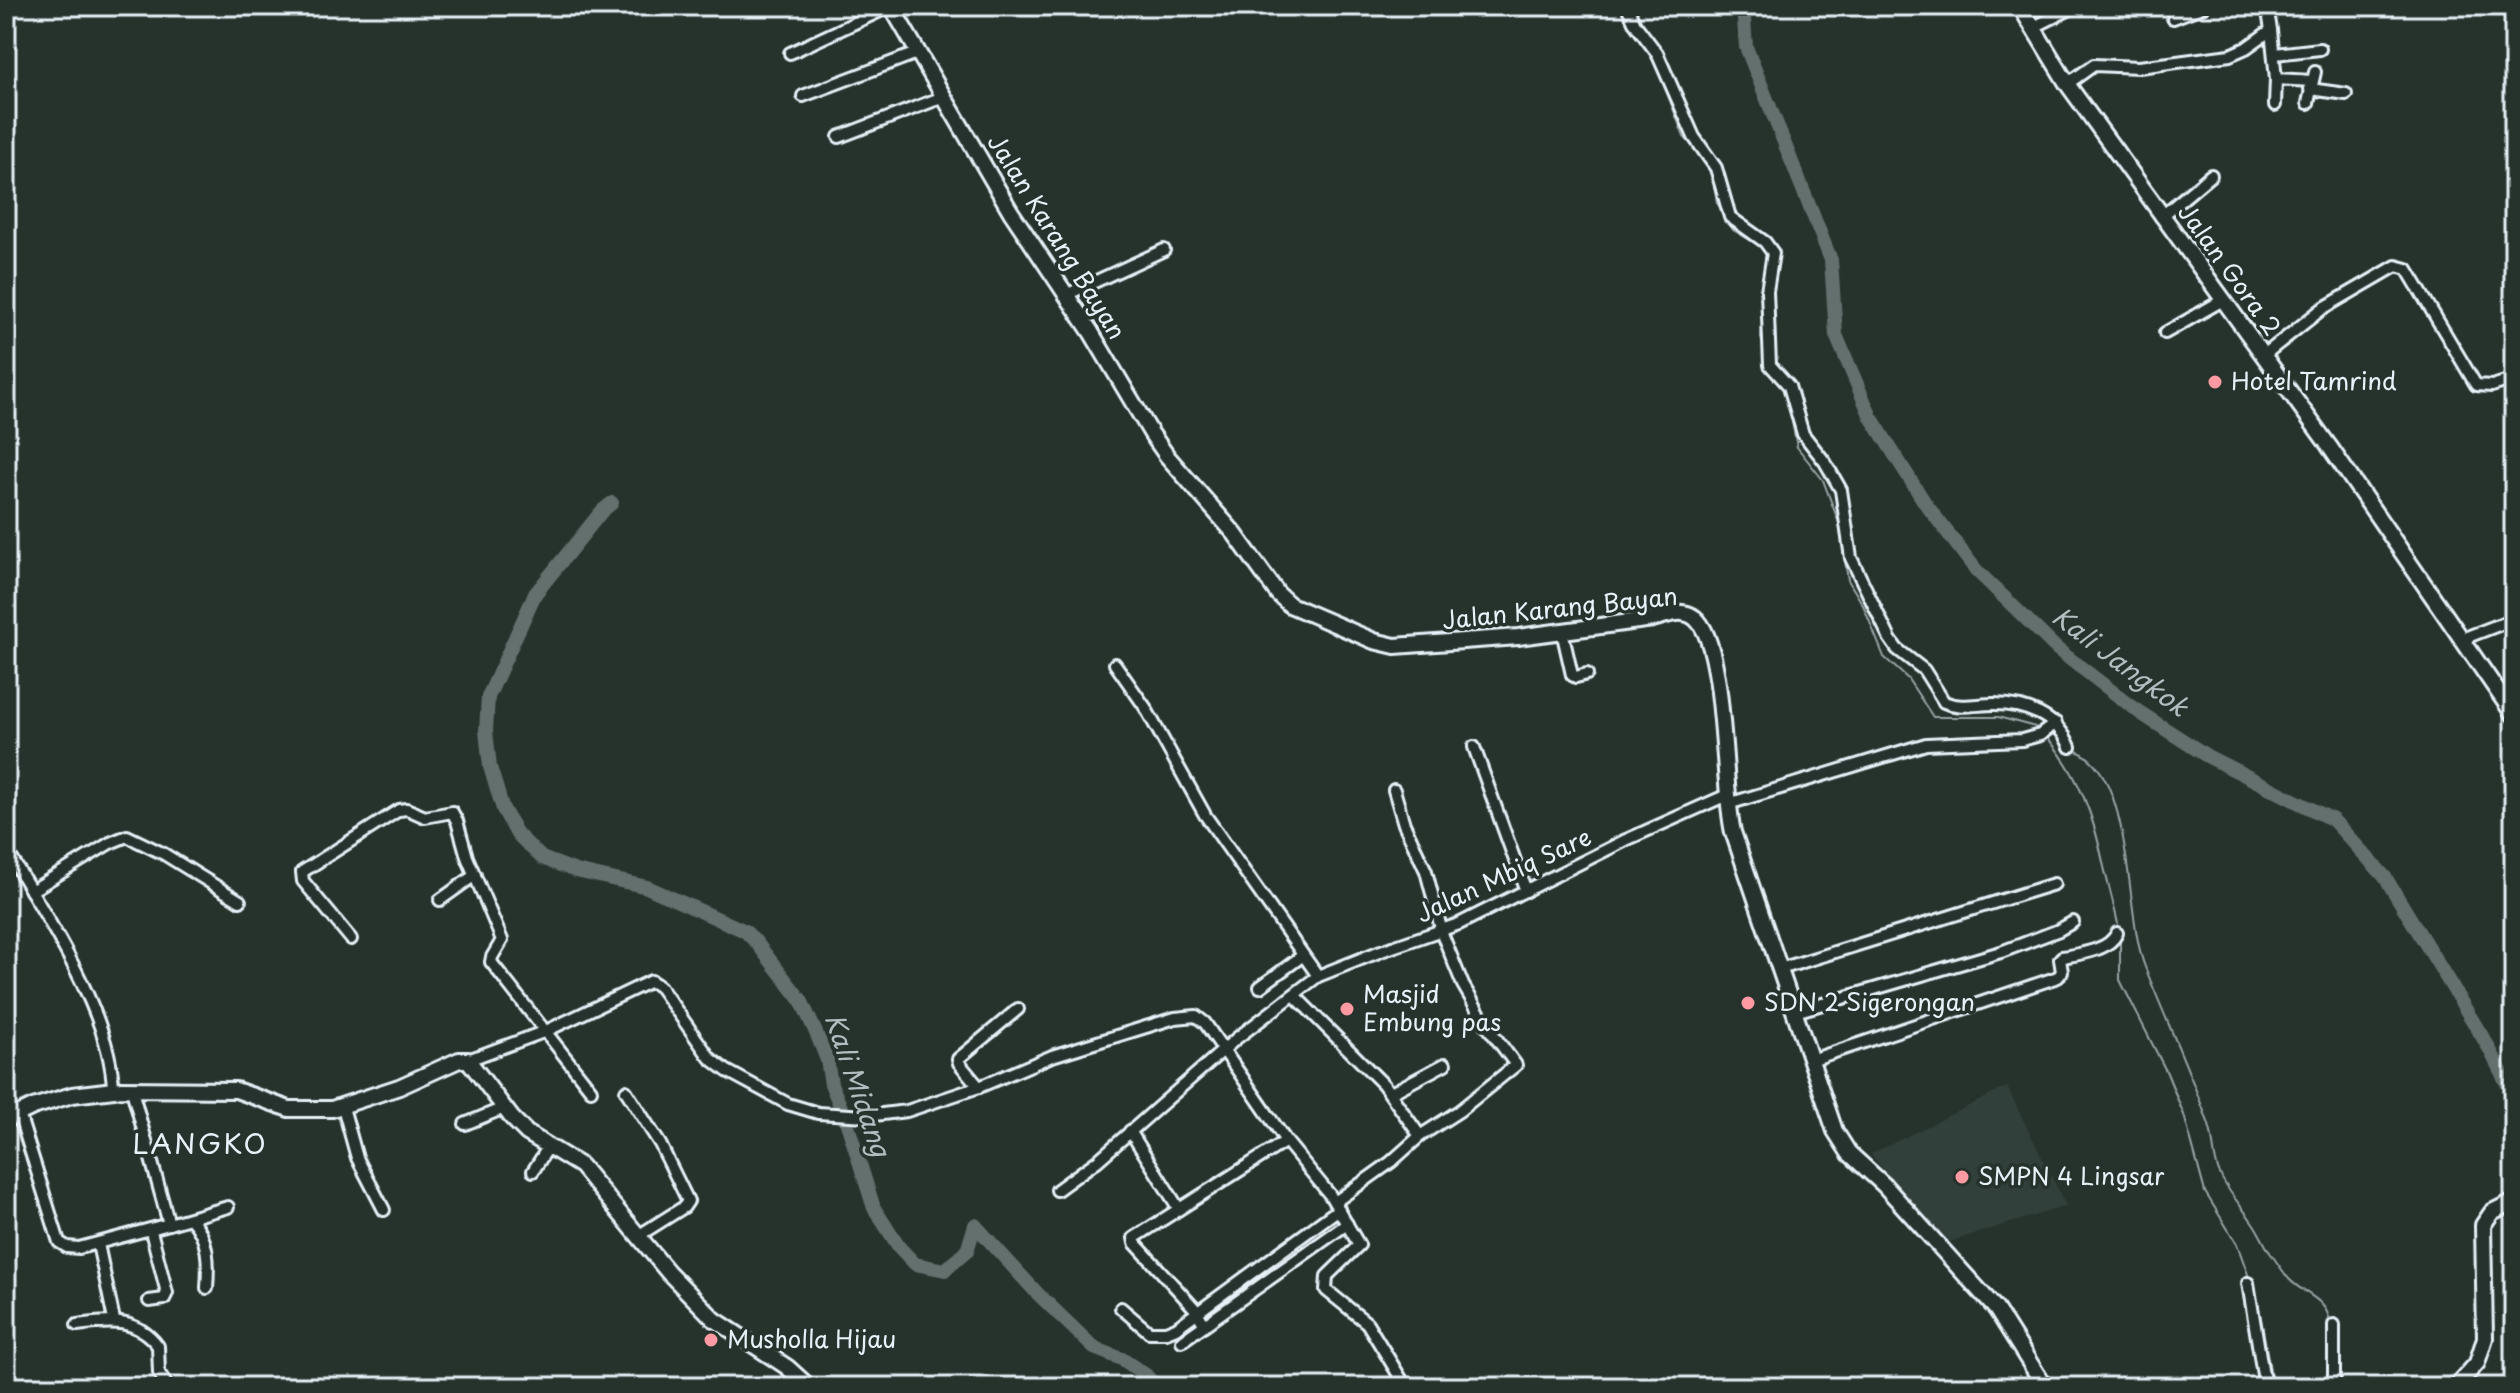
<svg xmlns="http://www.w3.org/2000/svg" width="2520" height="1393" font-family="'Playpen Sans',sans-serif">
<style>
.built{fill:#333f3a}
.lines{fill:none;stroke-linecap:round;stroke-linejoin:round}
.stream{stroke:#98a3a5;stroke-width:2}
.river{stroke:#636f6d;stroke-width:14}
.street-casing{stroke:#e8f1f8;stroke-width:16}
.secondary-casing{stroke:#e8f1f8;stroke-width:20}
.street{stroke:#26332d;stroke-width:10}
.secondary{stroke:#26332d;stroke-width:14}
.poi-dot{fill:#ff9aa2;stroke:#26332d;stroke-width:3}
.labels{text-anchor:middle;stroke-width:7;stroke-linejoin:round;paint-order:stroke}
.street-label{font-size:24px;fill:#e8f1f8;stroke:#26332d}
.poi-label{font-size:24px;fill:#e8f1f8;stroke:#26332d;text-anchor:start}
.water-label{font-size:26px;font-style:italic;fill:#b3bdc0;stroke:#26332d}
.quarter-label{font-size:28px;letter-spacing:2px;fill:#e8f1f8;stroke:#26332d}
</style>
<rect width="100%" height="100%" fill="#26332d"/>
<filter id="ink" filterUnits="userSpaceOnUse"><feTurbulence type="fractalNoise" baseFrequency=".0125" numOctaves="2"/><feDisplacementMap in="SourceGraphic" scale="16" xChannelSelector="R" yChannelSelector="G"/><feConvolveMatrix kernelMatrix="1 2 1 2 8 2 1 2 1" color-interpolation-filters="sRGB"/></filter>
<g filter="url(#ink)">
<polygon class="built" points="2007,1087 2066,1206 1942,1244 1871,1154"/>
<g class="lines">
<g class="stream">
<polyline points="1620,6 1657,67 1684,137 1698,151"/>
<polyline points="1713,176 1717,203 1725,215"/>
<polyline points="1728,221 1733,230 1765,249 1767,259"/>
<polyline points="1763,312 1761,337 1765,358"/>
<polyline points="1767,368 1768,372 1780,384"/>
<polyline points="1786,392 1797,447 1823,480 1839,523 1848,580 1863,605 1884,657 1908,679 1933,717 1998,717 2039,728"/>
<path d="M2046,736C2080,776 2094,817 2104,867C2109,888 2115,908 2119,929"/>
<path d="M2074,750C2135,770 2124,915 2145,967C2166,1020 2190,1071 2209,1125C2214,1140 2213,1158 2219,1172C2227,1192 2242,1206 2253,1223C2260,1233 2264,1244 2271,1254C2277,1262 2283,1272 2289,1279C2304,1295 2325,1297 2330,1321"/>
<polyline points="2120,935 2120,980 2167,1073 2184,1115 2205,1192 2237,1244 2250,1280"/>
<polyline points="2255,1294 2259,1307 2273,1387"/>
</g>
<g class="river">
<polyline points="1743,6 1746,47 1831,260 1836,335 1871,417 1925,503 1976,570 2057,649 2139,712 2207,756 2333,820 2385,877 2488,1046 2514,1097"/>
<polyline points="612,503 602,511 535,594 488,697 486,731 490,767 503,809 517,834 542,858 576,871 647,887 745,931 756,942 801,1000 817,1035 827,1060 831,1084 845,1117 874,1208 899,1247 915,1264 945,1270 967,1251 975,1225 1037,1293 1094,1348 1122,1359 1146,1375 1156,1387"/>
</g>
<g class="street-casing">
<g id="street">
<path d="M1627,6L1635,24L1657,53L1694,137L1716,168L1730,217L1765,242L1773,253L1767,291L1770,365L1789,386L1803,434L1825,462L1841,490L1851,558L1890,639L1897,649L1924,670L1944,702C1961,709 1976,704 1994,704C2025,704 2058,716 2070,747"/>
<polyline points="2173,18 2204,6"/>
<polyline points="2032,28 2076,6"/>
<polyline points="2271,30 2276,79 2312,81"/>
<polyline points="790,53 891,6"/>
<polyline points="2275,54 2320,49"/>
<polyline points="2064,79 2073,80 2094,65 2139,67 2230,55 2246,48 2271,30 2267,6"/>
<polyline points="2310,89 2346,94"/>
<polyline points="803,96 917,53"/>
<polyline points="2308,103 2315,72"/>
<polyline points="2275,105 2276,79"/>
<polyline points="839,137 943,97"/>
<polyline points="2161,217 2211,175"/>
<polyline points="1066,295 1164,250"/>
<polyline points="2165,333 2223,300"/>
<polyline points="2264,355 2322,309 2396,266 2407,269 2476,385 2492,386 2514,379"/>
<polyline points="1562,631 1572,675 1576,677 1587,674"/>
<polyline points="2462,639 2514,619"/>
<polyline points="1115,664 1145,707 1205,815 1318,976"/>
<polyline points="1474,747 1526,891"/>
<polyline points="1394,790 1404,824 1426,871 1443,936 1463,985 1487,1026 1516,1065 1459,1111 1420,1136"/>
<polyline points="1728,804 1926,744 2022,740 2040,735 2056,723"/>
<path d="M6,849C44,913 112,1015 113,1090"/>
<polyline points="31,891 110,843 127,836 164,854 240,901"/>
<polyline points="440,900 475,875"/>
<polyline points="351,939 303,881 302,872 399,810 407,809 425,817 452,812 457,821 467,857 502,940 492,957 491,962 591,1090"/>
<polyline points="1780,969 2054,884"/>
<polyline points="1260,987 1302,956"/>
<polyline points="1295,996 1383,1084 1420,1136 1391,1162 1335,1202"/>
<polyline points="1795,1012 2001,952 2059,930 2073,922"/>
<polyline points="468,1060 546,1031 651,981 660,987 710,1058 727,1071 788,1104 818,1113 866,1116 907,1111 979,1087 1052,1056 1175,1018 1196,1016 1205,1023 1286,1141 1134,1238 1135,1243 1196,1310 1204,1324"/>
<path d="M1811,1060L2058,977L2062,972L2060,959L2062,957C2079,954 2109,951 2117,933"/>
<polyline points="979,1087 959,1063 958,1059 1018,1009"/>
<polyline points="626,1091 660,1144 688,1201 684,1207 638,1236"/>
<polyline points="1391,1093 1445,1064"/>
<polyline points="343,1107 357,1158 384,1210"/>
<polyline points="19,1114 59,1242 67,1247 79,1248 169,1224 132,1090"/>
<polyline points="465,1124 504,1108"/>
<polyline points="1130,1131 1179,1209"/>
<polyline points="1286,1141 1330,1195 1359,1245 1327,1276 1326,1290 1367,1323 1406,1387"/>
<polyline points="533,1171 549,1146"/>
<polyline points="1057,1190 1097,1161 1237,1038 1318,976 1381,951 1459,924 1626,840 1727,795"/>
<path d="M191,1219C209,1238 209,1263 207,1288"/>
<polyline points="169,1224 228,1207"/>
<polyline points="98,1244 114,1320"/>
<polyline points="2248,1283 2265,1387"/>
<polyline points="149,1301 164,1299 167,1293 151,1231"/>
<polyline points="1121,1308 1149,1332 1166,1332 1176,1328 1339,1209"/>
<path d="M77,1325C109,1321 136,1317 158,1346L159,1373L168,1387"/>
<polyline points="2334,1325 2334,1387"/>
<polyline points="1182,1341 1347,1224"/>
<polyline points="786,1387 796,1375"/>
</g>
</g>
<g class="secondary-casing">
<g id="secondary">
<path d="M891,6L1011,212L1091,332L1151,433L1167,456L1235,534L1278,594L1290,605L1374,641L1395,646L1518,637L1653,619C1667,615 1682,608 1695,618C1727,644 1722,788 1733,832L1835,1131L1849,1153L1884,1185L1996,1309L2045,1387"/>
<polyline points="2020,6 2068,85 2329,446 2514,715"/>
<polyline points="6,1120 33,1107 72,1095 122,1089 236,1090 289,1109 332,1109 399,1087 459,1060 468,1060 512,1118 527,1133 581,1166 668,1272 714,1319 787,1367 809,1387"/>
<polyline points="2456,1387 2477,1363 2485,1338 2483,1225 2492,1212 2514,1201"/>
</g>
</g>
<use href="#street" class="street"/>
<use href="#secondary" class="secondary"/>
</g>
</g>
<g class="poi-dot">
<circle cx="2215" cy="382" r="8"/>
<circle cx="1748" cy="1003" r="8"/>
<circle cx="1347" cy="1009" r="8"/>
<circle cx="1962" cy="1177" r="8"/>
<circle cx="711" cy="1340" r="8"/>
</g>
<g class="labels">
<g class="street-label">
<text transform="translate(1056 237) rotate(58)" y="8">Jalan Karang Bayan</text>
<text transform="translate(2229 270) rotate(54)" y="8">Jalan Gora 2</text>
<text transform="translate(1560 609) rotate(-6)" y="8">Jalan Karang Bayan</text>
<text transform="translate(1504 876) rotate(-25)" y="8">Jalan Mbiq Sare</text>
</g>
<g class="poi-label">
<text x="2231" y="390">Hotel Tamrind</text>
<text x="1363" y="1003">Masjid<tspan x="1363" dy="28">Embung pas</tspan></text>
<text x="1764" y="1011">SDN 2 Sigerongan</text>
<text x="1978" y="1185">SMPN 4 Lingsar</text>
<text x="727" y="1348">Musholla Hijau</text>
</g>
<g class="water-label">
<text transform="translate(2120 662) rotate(37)" y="9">Kali Jangkok</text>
<text transform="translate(857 1085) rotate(71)" y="9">Kali Midang</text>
</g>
<g class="quarter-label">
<text x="200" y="1154">LANGKO</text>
</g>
</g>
<rect width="2520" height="1393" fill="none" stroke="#26332d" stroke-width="32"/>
<rect x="16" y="16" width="2488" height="1361" fill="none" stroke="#e8f1f8" stroke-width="3" filter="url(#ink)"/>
</svg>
